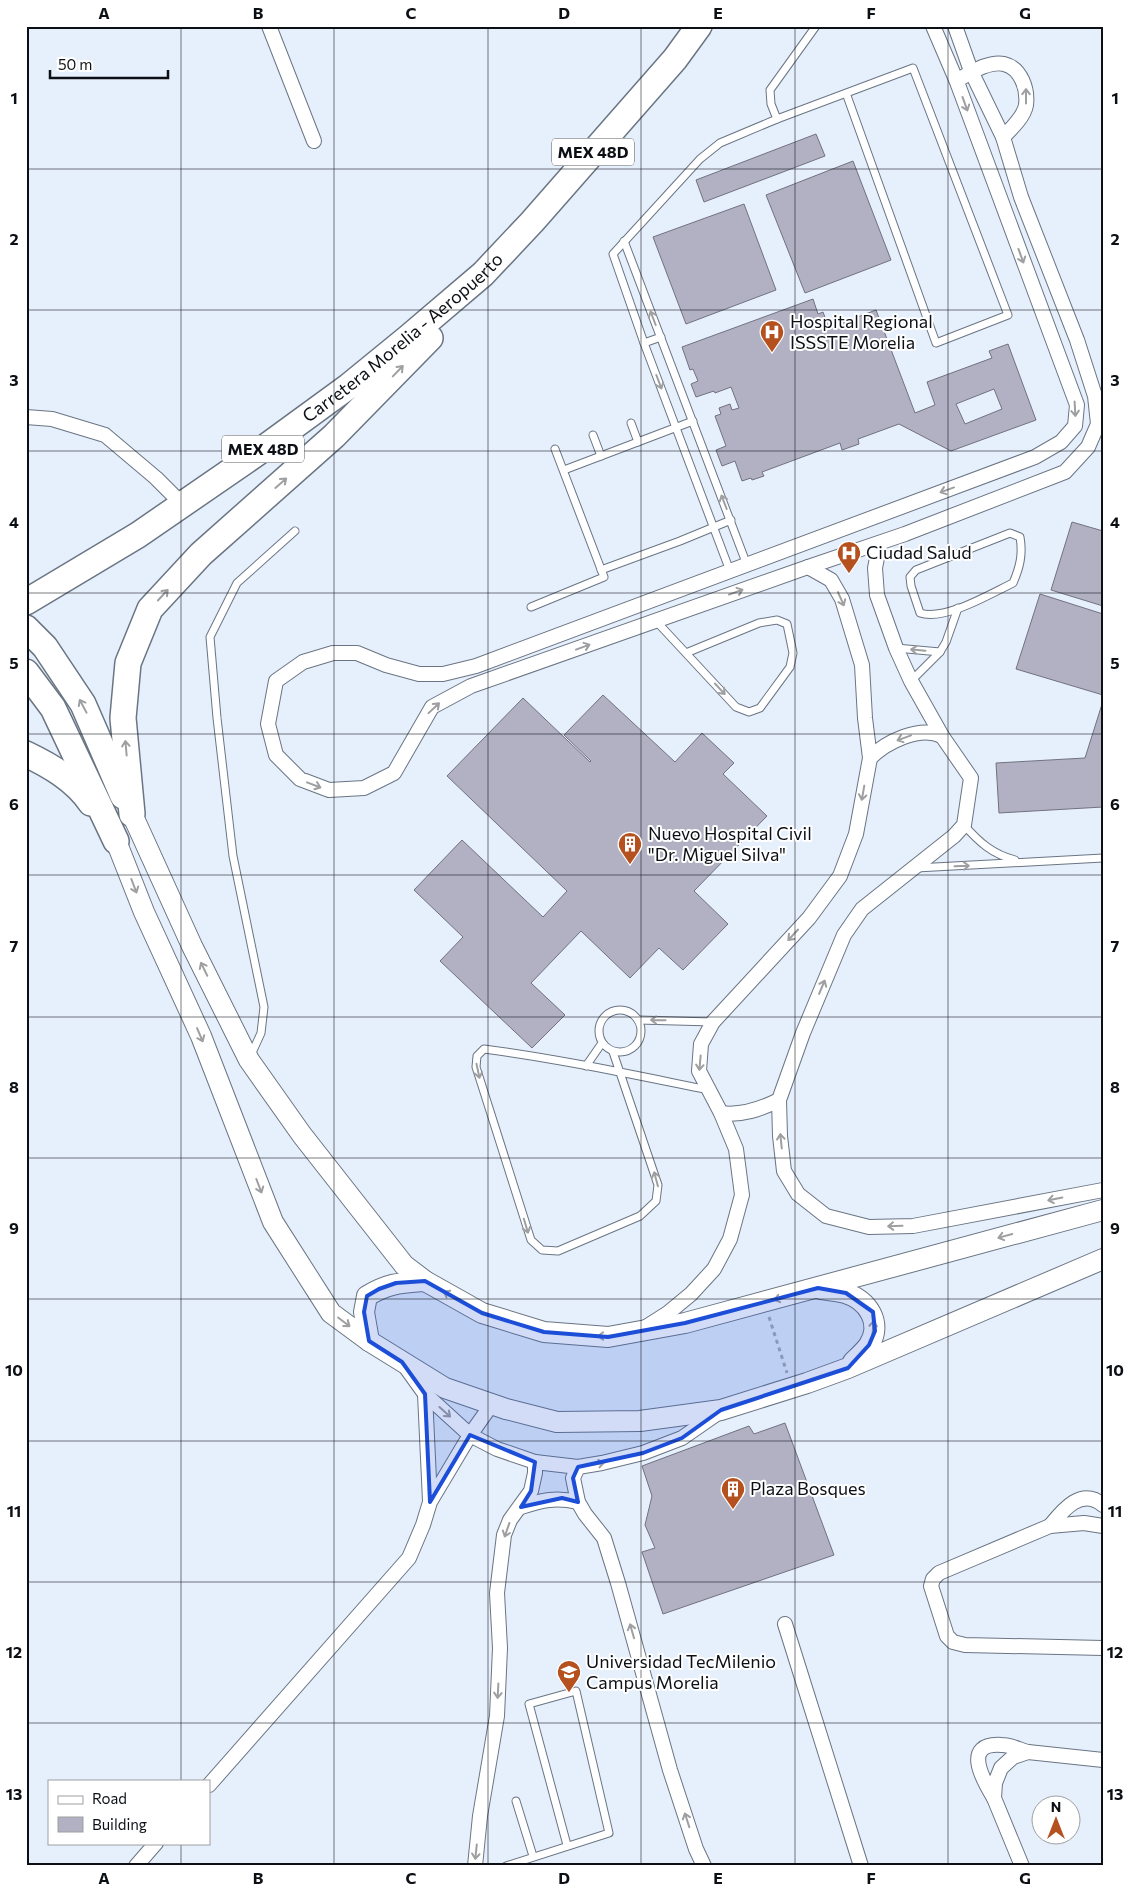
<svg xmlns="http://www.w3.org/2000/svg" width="1129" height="1892" font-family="Commissioner,sans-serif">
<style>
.building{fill:#b1b1c3;stroke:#717181;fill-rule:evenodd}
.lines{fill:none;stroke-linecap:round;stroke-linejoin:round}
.lane-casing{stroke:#6a7583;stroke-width:9}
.street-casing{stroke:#6a7583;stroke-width:16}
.secondary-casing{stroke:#6a7583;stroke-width:22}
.highway-casing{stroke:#6a7583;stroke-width:28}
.path{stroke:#a4acb6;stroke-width:3;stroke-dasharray:4 4;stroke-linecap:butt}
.lane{stroke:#fff;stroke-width:7}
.street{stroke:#fff;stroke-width:14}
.secondary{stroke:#fff;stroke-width:20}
.highway{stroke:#fff;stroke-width:25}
.oneway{stroke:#9e9fa1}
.marked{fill:#1d4ed8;fill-opacity:0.2;stroke:#1d4ed8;stroke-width:4;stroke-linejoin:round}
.grid{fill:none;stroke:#0c1015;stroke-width:1;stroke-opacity:0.55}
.labels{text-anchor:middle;stroke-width:4;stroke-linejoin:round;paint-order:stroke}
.shield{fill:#fff;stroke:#55585b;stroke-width:1}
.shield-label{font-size:16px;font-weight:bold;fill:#0c1015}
.poi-label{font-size:18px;fill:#0c1015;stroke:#fff;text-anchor:start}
.street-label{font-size:18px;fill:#0c1015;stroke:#fff}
.neatline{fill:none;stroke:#0c1015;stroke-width:2}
.grid-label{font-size:16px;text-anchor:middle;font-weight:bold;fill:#0c1015}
</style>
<rect width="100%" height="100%" fill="#e6effc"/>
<g class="building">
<polygon points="816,134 825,156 704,202 696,180"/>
<polygon points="853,161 891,260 805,293 766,195"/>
<polygon points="744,204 776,290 686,324 653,237"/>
<path d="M813,299L818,314L823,312L829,328L876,310L915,413L935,405L927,382L992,358L989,351L1008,344L1036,420L951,451L899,424L858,439L859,444L842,450L840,443L762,472L764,476L752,480L751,478L742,481L735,461L722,466L716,450L726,446L715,416L721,414L719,408L730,404L732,410L739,408L731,387L715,393L714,391L696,397L691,384L698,381L693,369L690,370L682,347ZM994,389L1002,409L965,424L956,404Z"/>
<polygon points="1072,522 1103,531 1103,606 1051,590"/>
<polygon points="1040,594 1103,614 1103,695 1016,669"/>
<polygon points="603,695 675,762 702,733 734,763 723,774 767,816 694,891 728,924 683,970 659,948 630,978 581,931 531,983 565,1015 532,1048 440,961 463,937 414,890 462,840 543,917 567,891 447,776 523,698 590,762 591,761 564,735"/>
<polygon points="1103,701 1103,807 999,813 996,763 1085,758"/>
<polygon points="785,1423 834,1555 663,1614 642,1552 655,1548 645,1525 652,1496 642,1466 749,1426 754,1434"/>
</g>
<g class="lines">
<g class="lane-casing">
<g id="lane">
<polyline points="777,119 913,68 1008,315 936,343 846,93"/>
<polyline points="624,241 747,565"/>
<polyline points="644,343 661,337"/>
<polyline points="631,423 638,442"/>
<polyline points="593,435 601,456"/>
<polyline points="564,470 693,421"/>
<path d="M1010,533L1020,537C1023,554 1020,567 1013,583C990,594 945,621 920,613L911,586L910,577L916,570Z"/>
<polyline points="601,570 680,541 731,520"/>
<polyline points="730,571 644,343 613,254 700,159 720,143 777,119 771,104 770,90 816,26"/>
<polyline points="531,607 604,577 555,449"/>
<polyline points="656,621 736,707 749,712 760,708 790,667 793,653 787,624 777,620 759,623 686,653"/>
<polyline points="896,648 940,652"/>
<polyline points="911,681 940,652 946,642 958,608"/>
<path d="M964,825C979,842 992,854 1015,860"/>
<polyline points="916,868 1103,858"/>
<circle cx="620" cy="1031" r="21"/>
<polyline points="638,1020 713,1022"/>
<path d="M613,1052L658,1185L656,1201L640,1216L558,1251L542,1250L531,1240L476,1067L477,1056L484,1049C560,1059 634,1075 709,1090"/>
<polyline points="251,1055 261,1033 264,1007 233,856 217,718 210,637 237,583 295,531"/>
<polyline points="586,1066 602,1043"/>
<polyline points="516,1801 533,1856"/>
<polyline points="506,1866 609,1833 576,1691 529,1704 567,1845"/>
</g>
</g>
<g class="street-casing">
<g id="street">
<polyline points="269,26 314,141"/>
<polyline points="933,26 957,82 1077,405 1075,426 1061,442 1035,457 476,666 443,674 419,674 386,665 357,653 333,653 303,662 276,681 268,724 276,755 300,779 329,790 364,788 394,773 432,707 471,686 808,567 905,534 1065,472 1088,447 1098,424 1095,396 1077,340 1021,197 1003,137 971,71 955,26"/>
<path d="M963,77C973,70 992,61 1004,64C1021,68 1028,89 1026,105C1024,117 1011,129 1003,137"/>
<polyline points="26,417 52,419 105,435 156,478 182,504"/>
<polyline points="880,543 875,568 877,595 896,648 911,681 942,736 971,778 964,825 954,836 862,909 844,935 803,1033 779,1100 780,1136 784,1171 798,1194 826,1216 869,1227 913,1226 1103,1190"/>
<path d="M870,758C886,742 920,725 942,736"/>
<path d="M721,1113C742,1116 761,1109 779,1100"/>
<polyline points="646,1327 668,1313 691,1294 714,1269 730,1239 742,1195 736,1149 721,1113 699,1071 701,1044 713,1022 809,918 840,876 856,834 870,758 865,718 862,665 842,599 831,580 808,567"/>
<polyline points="407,1369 425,1394 470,1435 497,1449 535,1462 535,1473 531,1491 510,1520 504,1535 497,1593 500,1648 497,1716 480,1816 475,1866"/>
<polyline points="425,1394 430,1501"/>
<polyline points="535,1462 578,1467"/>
<path d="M521,1507C542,1500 556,1497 578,1502"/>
<path d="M1050,1526C1063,1510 1081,1487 1103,1505"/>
<polyline points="1103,1526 1084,1523 1050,1526 939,1573 933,1579 931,1586 947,1636 953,1642 965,1645 1103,1648"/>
<polyline points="785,1624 861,1866"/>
<polyline points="209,1785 409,1558 423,1525 430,1502 470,1435 492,1404"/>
<path d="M994,1798C983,1780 961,1742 1002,1745C1011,1745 1020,1750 1028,1752"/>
<polyline points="136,1866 156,1843"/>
<polyline points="704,1866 696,1849 670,1770 618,1583 604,1538 585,1514 578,1502 573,1478 578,1467 602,1463 643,1453 682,1438 718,1413"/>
<polyline points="1022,1866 994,1798 995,1783 1001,1768 1013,1757 1028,1752 1103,1760"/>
</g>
</g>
<g class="secondary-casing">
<g id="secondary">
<polyline points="132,814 192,946 249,1060 302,1135 404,1265 425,1281 482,1313 544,1332 608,1337 685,1323 1103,1210"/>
<polyline points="116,841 144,912 201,1036 273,1222 331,1313 369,1341 445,1388 506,1409 557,1422 640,1421 721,1410 807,1383 848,1368 1103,1259"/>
<path d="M821,1289C829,1290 838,1291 845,1293C868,1300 883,1323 869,1345C865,1351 858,1357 853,1362"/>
<path d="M369,1341L364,1312L367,1296C389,1283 400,1283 425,1281"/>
</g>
</g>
<g class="highway-casing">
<g id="highway">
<path id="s1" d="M26,602L138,535L260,451L349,386L409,337L483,274L532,222L675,59L699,26"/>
<polyline points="26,628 45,647 83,704 123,796"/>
<polyline points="26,672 53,708 116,841"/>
<path d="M26,754C51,766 75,780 91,803"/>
<polyline points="132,814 123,718 128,663 150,609 201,554 334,436 430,338"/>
</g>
</g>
<polyline class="path" points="769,1317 787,1373"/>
<use href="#lane" class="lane"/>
<use href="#street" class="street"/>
<use href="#secondary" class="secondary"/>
<use href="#highway" class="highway"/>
</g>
<defs><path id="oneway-shaft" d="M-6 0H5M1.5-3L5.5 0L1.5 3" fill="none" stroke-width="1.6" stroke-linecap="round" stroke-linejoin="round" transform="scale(1.25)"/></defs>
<g class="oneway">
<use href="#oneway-shaft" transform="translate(1026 96) rotate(-90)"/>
<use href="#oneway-shaft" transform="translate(965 104) rotate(70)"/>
<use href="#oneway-shaft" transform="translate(1021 256) rotate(70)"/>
<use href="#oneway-shaft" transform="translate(653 318) rotate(-111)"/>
<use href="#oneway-shaft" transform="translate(398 371) rotate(-46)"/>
<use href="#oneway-shaft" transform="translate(659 382) rotate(69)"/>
<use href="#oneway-shaft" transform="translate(1075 409) rotate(87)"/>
<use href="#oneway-shaft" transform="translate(281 483) rotate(-41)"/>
<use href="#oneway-shaft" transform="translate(947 490) rotate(160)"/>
<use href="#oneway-shaft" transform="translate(724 502) rotate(-111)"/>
<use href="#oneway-shaft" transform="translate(736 592) rotate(-20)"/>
<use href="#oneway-shaft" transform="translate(163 595) rotate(-47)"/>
<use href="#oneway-shaft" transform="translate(841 599) rotate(66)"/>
<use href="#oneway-shaft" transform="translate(583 647) rotate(-20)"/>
<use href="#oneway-shaft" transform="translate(918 650) rotate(-175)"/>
<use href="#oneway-shaft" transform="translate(720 689) rotate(47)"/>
<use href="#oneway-shaft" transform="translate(83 706) rotate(-118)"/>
<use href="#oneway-shaft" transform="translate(434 708) rotate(-43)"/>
<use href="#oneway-shaft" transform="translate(904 738) rotate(160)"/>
<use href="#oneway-shaft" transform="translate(126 748) rotate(-95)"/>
<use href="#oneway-shaft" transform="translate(314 785) rotate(21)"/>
<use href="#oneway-shaft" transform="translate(863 793) rotate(100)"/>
<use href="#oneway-shaft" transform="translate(962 866) rotate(-2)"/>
<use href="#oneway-shaft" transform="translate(134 886) rotate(69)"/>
<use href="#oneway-shaft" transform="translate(793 935) rotate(133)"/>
<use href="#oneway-shaft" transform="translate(204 969) rotate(-116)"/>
<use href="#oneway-shaft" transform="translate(822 987) rotate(-67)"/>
<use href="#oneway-shaft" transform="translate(658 1020) rotate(-179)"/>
<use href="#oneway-shaft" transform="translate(200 1035) rotate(67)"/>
<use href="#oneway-shaft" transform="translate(700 1063) rotate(95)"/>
<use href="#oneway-shaft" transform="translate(478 1071) rotate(78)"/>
<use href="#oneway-shaft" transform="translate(781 1141) rotate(-96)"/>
<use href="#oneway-shaft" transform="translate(656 1179) rotate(-105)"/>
<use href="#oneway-shaft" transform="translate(259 1186) rotate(69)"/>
<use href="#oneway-shaft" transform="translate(1055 1199) rotate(169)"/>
<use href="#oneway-shaft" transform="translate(526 1226) rotate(73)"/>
<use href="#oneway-shaft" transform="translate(895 1226) rotate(178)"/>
<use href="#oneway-shaft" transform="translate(1005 1236) rotate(165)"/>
<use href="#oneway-shaft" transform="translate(450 1295) rotate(-151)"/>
<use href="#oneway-shaft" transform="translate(781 1298) rotate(165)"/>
<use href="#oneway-shaft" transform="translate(344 1322) rotate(37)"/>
<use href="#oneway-shaft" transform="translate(873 1328) rotate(-86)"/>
<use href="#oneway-shaft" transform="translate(605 1336) rotate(179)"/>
<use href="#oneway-shaft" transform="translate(445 1412) rotate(42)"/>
<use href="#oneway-shaft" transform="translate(597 1464) rotate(-10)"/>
<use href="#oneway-shaft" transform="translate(507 1530) rotate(109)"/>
<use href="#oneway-shaft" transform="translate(632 1631) rotate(-106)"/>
<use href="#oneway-shaft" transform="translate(498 1691) rotate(93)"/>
<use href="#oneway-shaft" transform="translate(687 1820) rotate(-108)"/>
<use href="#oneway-shaft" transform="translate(476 1852) rotate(96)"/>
</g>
<path class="marked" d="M425,1281L482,1313L544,1332L608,1337L685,1323L818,1288L846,1293L873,1312L875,1331L869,1345L848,1368L721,1410L682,1438L643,1453L578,1467L573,1478L578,1502L562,1498L521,1507L531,1491L535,1462L470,1435L430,1502L425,1394L402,1362L369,1341L364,1312L367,1296L379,1289L396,1283Z"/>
<path class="grid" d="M181,26V1781M334,26V1866M488,26V1866M641,26V1866M795,26V1866M948,26V1866M26,169H1103M26,310H1103M26,451H1103M26,593H1103M26,734H1103M26,875H1103M26,1017H1103M26,1158H1103M26,1299H1103M26,1441H1103M26,1582H1103M26,1723H1103M181,1843V1866"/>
<defs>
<g id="hospital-pin" transform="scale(1.25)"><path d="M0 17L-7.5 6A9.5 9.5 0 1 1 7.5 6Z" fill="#b5511f" stroke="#fff"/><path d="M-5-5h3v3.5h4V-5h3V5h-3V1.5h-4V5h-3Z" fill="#fff"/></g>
<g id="building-pin" transform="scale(1.25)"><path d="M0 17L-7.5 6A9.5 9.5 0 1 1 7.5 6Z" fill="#b5511f" stroke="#fff"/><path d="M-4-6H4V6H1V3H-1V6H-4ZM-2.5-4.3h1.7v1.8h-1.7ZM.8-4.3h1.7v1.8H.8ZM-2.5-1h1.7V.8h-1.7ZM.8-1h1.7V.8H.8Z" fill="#fff"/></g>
<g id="university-pin" transform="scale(1.25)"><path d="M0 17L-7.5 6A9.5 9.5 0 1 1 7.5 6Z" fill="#b5511f" stroke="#fff"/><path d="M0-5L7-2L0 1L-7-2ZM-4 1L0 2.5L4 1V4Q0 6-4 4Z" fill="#fff"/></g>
</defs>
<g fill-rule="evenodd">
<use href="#hospital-pin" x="772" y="332"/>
<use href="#hospital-pin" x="849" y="553"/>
<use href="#building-pin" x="630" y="844"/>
<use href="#building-pin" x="733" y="1489"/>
<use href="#university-pin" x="569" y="1672"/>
</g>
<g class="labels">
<g class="shield">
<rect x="552" y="138.5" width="82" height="27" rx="4"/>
<rect x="222" y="435.5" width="82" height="27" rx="4"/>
</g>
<g class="shield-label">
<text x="593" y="158">MEX 48D</text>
<text x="263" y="455">MEX 48D</text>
</g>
<g class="poi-label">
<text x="790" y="328">Hospital Regional<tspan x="790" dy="21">ISSSTE Morelia</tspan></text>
<text x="866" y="559">Ciudad Salud</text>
<text x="648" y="840">Nuevo Hospital Civil<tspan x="648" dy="21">"Dr. Miguel Silva"</tspan></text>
<text x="750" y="1495">Plaza Bosques</text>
<text x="586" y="1668">Universidad TecMilenio<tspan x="586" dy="21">Campus Morelia</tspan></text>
</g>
<g class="street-label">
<text dy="6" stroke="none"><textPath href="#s1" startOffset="461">Carretera Morelia - Aeropuerto</textPath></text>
</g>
</g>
<rect width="1129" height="1892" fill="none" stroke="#ffffff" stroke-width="55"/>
<rect x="48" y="1780" width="162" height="65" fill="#ffffff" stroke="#9e9fa1"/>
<rect x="58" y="1796" width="25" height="8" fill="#ffffff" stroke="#9e9fa1"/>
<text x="92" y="1804" font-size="15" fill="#0c1015">Road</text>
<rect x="58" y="1817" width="25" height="15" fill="#b1b1c3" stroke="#9e9fa1"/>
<text x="92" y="1830" font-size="15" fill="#0c1015">Building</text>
<g transform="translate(1056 1820)"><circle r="24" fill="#ffffff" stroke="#9e9fa1"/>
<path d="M0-4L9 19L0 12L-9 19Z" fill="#b5511f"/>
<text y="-8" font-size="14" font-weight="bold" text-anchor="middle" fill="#0c1015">N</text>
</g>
<path d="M50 70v8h118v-8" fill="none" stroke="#0c1015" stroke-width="2.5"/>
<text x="58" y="70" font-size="15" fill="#0c1015" stroke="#ffffff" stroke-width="4" paint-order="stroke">50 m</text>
<rect x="28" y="28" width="1074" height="1836" class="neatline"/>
<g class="grid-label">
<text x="104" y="19">A</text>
<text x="258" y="19">B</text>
<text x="411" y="19">C</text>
<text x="564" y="19">D</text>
<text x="718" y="19">E</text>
<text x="871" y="19">F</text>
<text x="1025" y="19">G</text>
<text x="14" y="104">1</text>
<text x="1115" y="104">1</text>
<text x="14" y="245">2</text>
<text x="1115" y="245">2</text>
<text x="14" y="386">3</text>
<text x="1115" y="386">3</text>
<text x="14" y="528">4</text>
<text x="1115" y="528">4</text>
<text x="14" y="669">5</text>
<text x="1115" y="669">5</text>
<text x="14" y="810">6</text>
<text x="1115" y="810">6</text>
<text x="14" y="952">7</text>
<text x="1115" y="952">7</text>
<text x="14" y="1093">8</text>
<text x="1115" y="1093">8</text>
<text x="14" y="1234">9</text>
<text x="1115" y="1234">9</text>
<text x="14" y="1376">10</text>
<text x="1115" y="1376">10</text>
<text x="14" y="1517">11</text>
<text x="1115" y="1517">11</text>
<text x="14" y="1658">12</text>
<text x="1115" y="1658">12</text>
<text x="14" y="1800">13</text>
<text x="1115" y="1800">13</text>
<text x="104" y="1884">A</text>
<text x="258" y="1884">B</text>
<text x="411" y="1884">C</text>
<text x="564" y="1884">D</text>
<text x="718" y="1884">E</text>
<text x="871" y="1884">F</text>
<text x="1025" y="1884">G</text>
</g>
</svg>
